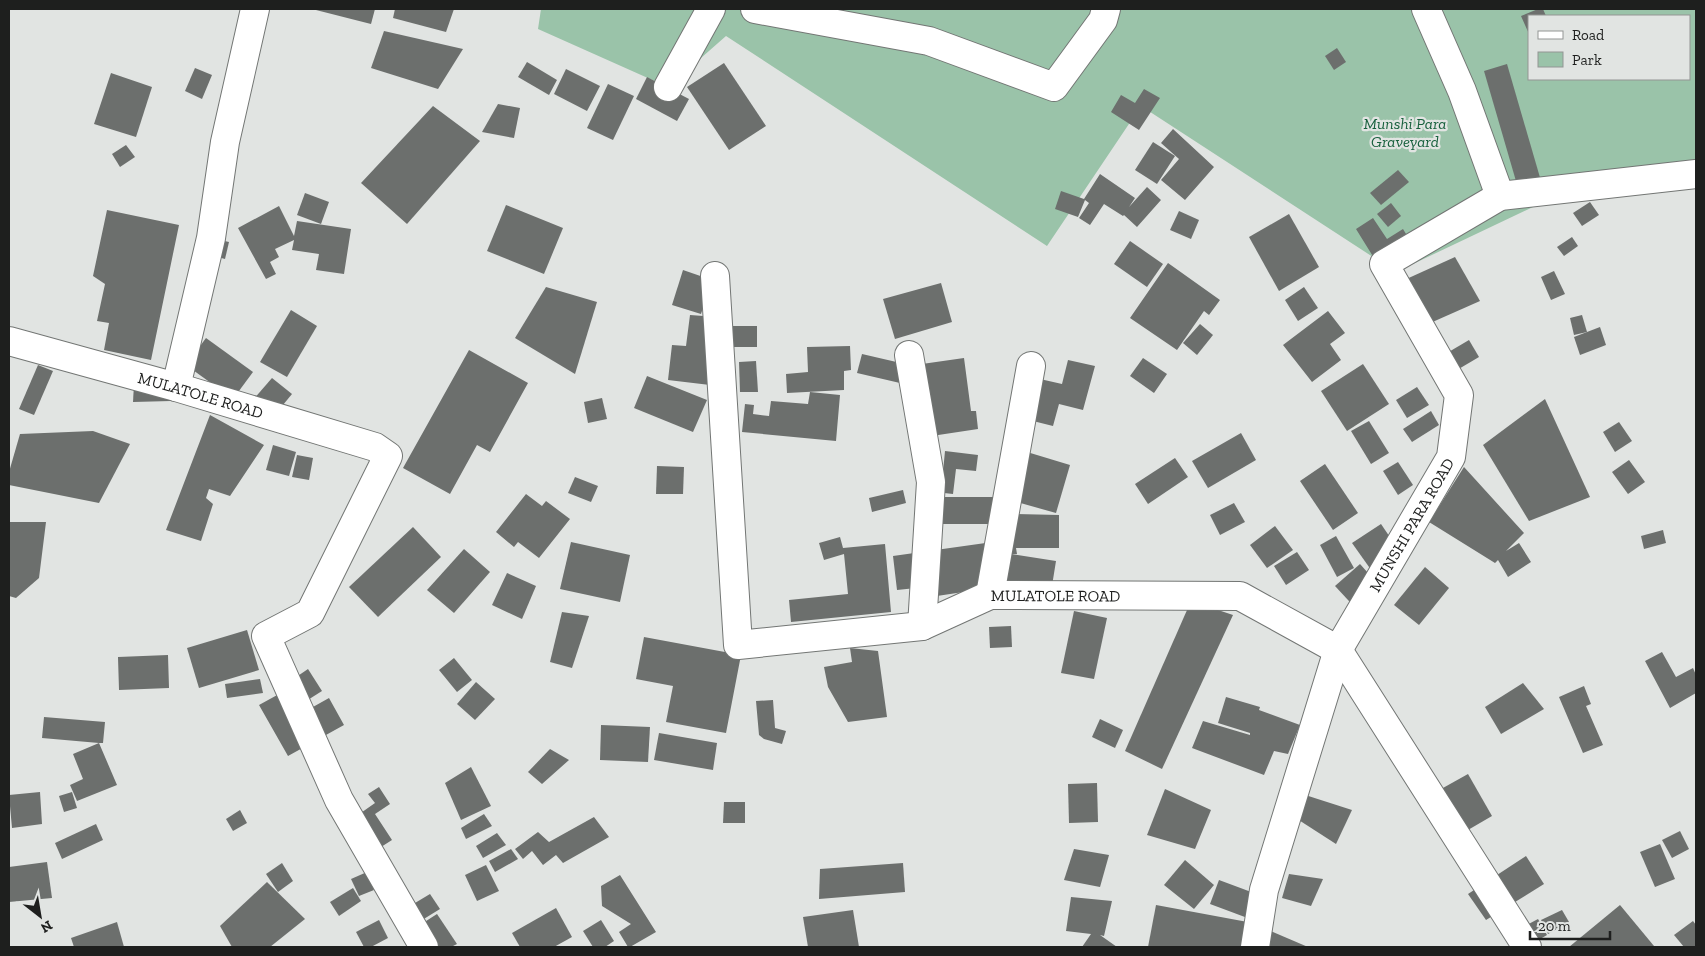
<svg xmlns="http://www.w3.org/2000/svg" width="1705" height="956" font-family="'Zilla Slab',serif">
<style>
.green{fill:#9ac3a9;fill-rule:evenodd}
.building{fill:#6c6f6d}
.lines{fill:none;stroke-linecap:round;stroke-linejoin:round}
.minor-casing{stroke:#737674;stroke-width:30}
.minor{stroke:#fff;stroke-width:28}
.labels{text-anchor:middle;stroke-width:4.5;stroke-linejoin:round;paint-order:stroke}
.park-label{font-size:16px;font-style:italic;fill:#17603d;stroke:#e1e4e2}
.street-label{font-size:16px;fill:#1e1f1e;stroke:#e1e4e2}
</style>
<rect width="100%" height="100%" fill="#e1e4e2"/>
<path class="green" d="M541,9H1696V166L1590,180L1396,272L1141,106L1047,246L726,36L668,87L538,29ZM1529,16H1689V79H1529Z"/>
<g class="building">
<polygon points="312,9 375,9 371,24"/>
<polygon points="395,9 454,9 446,32 393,18"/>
<polygon points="1538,9 1543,9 1546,16 1529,16 1529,34 1521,16"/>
<polygon points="384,31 463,49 438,89 371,68"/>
<polygon points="1337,48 1346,62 1334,70 1325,56"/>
<polygon points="527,62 557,80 549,95 518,77"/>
<polygon points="724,63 766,126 729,150 687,87"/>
<polygon points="1507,64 1541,181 1518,188 1484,71"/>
<polygon points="195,68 212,75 202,99 185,91"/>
<polygon points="566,69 600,86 587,111 554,94"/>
<polygon points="111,73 152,87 136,137 94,124"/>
<polygon points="647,77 689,99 677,121 636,99"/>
<polygon points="608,84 634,96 613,140 587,128"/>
<polygon points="1144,89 1160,98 1139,130 1111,112 1121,95 1135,103"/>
<polygon points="498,104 520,108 514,138 482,132"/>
<polygon points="433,106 480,141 407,224 361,183"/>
<polygon points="1173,129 1214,167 1185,200 1161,180 1179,159 1161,143"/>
<polygon points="1153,142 1175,156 1157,184 1135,170"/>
<polygon points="126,145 135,157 120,167 112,154"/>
<polygon points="1398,170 1409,182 1381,205 1370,193"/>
<polygon points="1100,174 1135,198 1129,207 1147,187 1161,200 1137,227 1124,215 1123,216 1104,204 1090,225 1079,218 1089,203 1085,200 1078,217 1055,209 1061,191 1084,199"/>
<polygon points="305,193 329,202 321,224 297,215"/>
<polygon points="1590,202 1599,215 1582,226 1573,213"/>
<polygon points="1391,203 1401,216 1388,227 1377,214"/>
<polygon points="506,205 563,228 544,274 487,251"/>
<polygon points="279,206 294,236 297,221 351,229 344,274 316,270 319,254 292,250 294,240 275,249 279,257 270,262 276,274 266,279 238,228"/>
<polygon points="107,210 179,225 151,360 104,350 109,323 97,321 105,284 93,276"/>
<polygon points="1179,211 1199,220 1191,239 1170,230"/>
<polygon points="1289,214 1319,267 1279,291 1249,237"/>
<polygon points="1373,218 1387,239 1403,229 1420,257 1387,279 1356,229"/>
<polygon points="1572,237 1578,246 1564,256 1557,247"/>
<polygon points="211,238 229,242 225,259 207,254"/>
<polygon points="1130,241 1163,264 1147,287 1114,264"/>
<polygon points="1455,257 1480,301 1428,324 1402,281"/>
<polygon points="1168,263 1220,300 1209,315 1204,311 1177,350 1130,318"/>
<polygon points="683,270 712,280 701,314 672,305"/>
<polygon points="1554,271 1565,294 1551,300 1541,277"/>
<polygon points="941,283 952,322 895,339 883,299"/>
<polygon points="546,287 597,302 575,374 515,338"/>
<polygon points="1304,287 1318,308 1298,321 1285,300"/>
<polygon points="291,310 317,326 287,377 260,362"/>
<polygon points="1328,311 1345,333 1330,344 1341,360 1312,382 1283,345"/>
<polygon points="690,315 717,317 710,385 668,380 672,345 686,346"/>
<polygon points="1582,315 1587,332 1574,335 1570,318"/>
<polygon points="1200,324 1213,335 1197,355 1183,343"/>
<polygon points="730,326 757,326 757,347 731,347"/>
<polygon points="1600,327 1606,345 1580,355 1574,337"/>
<polygon points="206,338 253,372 233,399 186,365"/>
<polygon points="1469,340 1479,357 1457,370 1447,353"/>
<polygon points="850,346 851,370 844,371 844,390 787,393 786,374 808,372 807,347"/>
<polygon points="469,350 528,383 490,452 477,445 450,494 403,468"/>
<polygon points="862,354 905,364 900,383 857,373"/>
<polygon points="964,358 971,411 976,411 978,429 925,437 915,365"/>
<polygon points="1143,358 1167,374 1154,393 1130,376"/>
<polygon points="1068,360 1095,366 1083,410 1059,404 1053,426 1029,420 1040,379 1062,384"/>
<polygon points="756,361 758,392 740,392 739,362"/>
<polygon points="1363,364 1389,404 1347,431 1321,391"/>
<polygon points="38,365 53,371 34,415 19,409"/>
<polygon points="647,376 707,400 693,432 634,408"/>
<polygon points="272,378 292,394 273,417 253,400"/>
<polygon points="134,384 171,384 171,401 133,402"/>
<polygon points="1417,387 1429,405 1407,418 1396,400"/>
<polygon points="810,392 840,395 836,441 742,432 745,404 754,405 753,414 769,416 771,401 808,404"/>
<polygon points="602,398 607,419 588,423 584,402"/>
<polygon points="1545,399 1590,497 1529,521 1483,445"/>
<polygon points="1431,411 1439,425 1412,442 1403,429"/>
<polygon points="210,415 264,445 230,496 209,489 206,498 213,504 201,541 166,530"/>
<polygon points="1369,421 1389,453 1371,464 1351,431"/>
<polygon points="1619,422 1632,441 1615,452 1603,432"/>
<polygon points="93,431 130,444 99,503 9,485 9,472 20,434"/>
<polygon points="1241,433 1256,460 1208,488 1192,461"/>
<polygon points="273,445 296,452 289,476 266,470"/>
<polygon points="945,451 978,455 976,471 956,469 953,494 926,491 943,472"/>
<polygon points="1027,452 1070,465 1056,513 1013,501"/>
<polygon points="297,455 313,458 309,480 292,477"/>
<polygon points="1175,458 1188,477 1148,504 1135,484"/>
<polygon points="1629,460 1645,482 1628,494 1612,472"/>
<polygon points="1398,462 1413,485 1398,495 1383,471"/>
<polygon points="1325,464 1358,513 1333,530 1300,481"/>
<polygon points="657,466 684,467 683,494 656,494"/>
<polygon points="1464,467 1524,533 1506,551 1519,543 1531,562 1508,577 1498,560 1495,563 1429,522"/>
<polygon points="575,477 598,486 591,502 568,493"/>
<polygon points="903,490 906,503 872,512 869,498"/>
<polygon points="526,494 542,506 546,501 570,519 539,558 518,542 514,547 496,532"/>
<polygon points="937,497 1002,497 1003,524 936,524"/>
<polygon points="1234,503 1245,522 1220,535 1210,515"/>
<polygon points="1014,514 1059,515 1059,548 1016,548 1017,554 1011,554 1056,561 1051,592 990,588 917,599 916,588 897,590 893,556 1014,539"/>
<polygon points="9,522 46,522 39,578 16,598 9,596"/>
<polygon points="1381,524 1402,555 1374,574 1352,543"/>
<polygon points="1275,526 1293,550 1267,568 1250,545"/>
<polygon points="413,527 441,557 378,617 349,587"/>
<polygon points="1663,530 1666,543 1644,549 1641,536"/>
<polygon points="1336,536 1354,568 1337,577 1320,545"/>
<polygon points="840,537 843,548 885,544 891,612 791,622 789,600 848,594 844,554 824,560 819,543"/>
<polygon points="571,542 630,555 620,602 560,589"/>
<polygon points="464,549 490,572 454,613 427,590"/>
<polygon points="1297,552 1309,570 1286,585 1274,566"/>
<polygon points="1360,564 1385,592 1361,614 1335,586"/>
<polygon points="1425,567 1449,588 1419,625 1394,605"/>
<polygon points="507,573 536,586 522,619 492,605"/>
<polygon points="1191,601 1233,615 1162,769 1125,751"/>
<polygon points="1074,611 1107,618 1094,679 1061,673"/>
<polygon points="562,612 589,616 572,668 550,662"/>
<polygon points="1011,626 1012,647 990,648 989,627"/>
<polygon points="247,630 259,670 199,688 187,648"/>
<polygon points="644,637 741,655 726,733 666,722 673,686 636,679"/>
<polygon points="850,648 878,651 887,717 848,722 828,687 824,667 852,662"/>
<polygon points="1662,652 1676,677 1693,668 1696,675 1696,693 1670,708 1645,661"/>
<polygon points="168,655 169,688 119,690 118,657"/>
<polygon points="454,658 472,680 457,692 439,670"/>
<polygon points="308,669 322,691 303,703 289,682"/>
<polygon points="260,679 263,693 227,698 225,684"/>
<polygon points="476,682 495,699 475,720 457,704"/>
<polygon points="1523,683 1544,709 1501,734 1485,707"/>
<polygon points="1584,686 1591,704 1586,706 1603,745 1583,753 1559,697"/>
<polygon points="290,688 304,712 329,698 344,725 288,756 259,705"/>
<polygon points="1226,697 1260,707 1259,710 1300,725 1288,754 1274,751 1264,775 1192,748 1203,721 1250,735 1250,733 1218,723"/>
<polygon points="773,700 775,728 786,731 782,744 764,739 759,735 756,701"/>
<polygon points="44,717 105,722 103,743 99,743 117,785 77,801 70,785 83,779 73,754 99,743 42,738"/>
<polygon points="1100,719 1123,730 1115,748 1092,737"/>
<polygon points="601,725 650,727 648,762 600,760"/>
<polygon points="659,733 717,743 713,770 654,760"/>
<polygon points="550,749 569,760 542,784 528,772"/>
<polygon points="471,767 491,806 461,820 445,783"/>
<polygon points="1468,774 1492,816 1449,841 1425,798"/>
<polygon points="1097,783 1098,822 1069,823 1068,784"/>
<polygon points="379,787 390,804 375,814 392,840 370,854 348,822 375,803 368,794"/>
<polygon points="1165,789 1211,810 1195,849 1147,835"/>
<polygon points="40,792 42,824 12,828 9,795"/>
<polygon points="72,792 77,808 64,812 59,796"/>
<polygon points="1299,793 1352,810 1336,844 1291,815"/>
<polygon points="724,802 745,802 745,823 723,823"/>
<polygon points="240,810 247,823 233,831 226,819"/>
<polygon points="484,814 492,826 466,839 461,828"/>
<polygon points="594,817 609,837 563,863 556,855 543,865 532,851 523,859 515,849 538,832 549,842"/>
<polygon points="96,824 103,840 62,859 55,843"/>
<polygon points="1680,831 1689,849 1672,858 1662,840"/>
<polygon points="497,833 506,845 483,858 476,846"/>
<polygon points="1660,844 1675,879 1655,887 1640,852"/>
<polygon points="511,849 518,859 495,872 489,861"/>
<polygon points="1074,849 1109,855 1100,887 1064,880"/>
<polygon points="1526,856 1544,884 1486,920 1468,894"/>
<polygon points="1185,860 1214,885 1194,909 1164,885"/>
<polygon points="47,862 52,898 9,902 9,867"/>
<polygon points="282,863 293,881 278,892 266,874"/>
<polygon points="903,863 905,892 819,899 820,869"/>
<polygon points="486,865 499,891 477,901 465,875"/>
<polygon points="367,872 374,890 359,896 351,879"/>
<polygon points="1289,874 1323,879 1311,906 1282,898"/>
<polygon points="620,875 656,932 630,947 628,947 619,932 631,924 602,906 601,886"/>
<polygon points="1219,880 1270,899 1261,923 1210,904"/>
<polygon points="267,882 305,919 270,947 232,947 220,926"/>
<polygon points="353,888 361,901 339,916 330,902"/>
<polygon points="430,894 440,909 414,925 405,909"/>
<polygon points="1071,897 1112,901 1104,936 1100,935 1117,947 1082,947 1091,934 1066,931"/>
<polygon points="1156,905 1253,923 1247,947 1148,947"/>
<polygon points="1620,905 1654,946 1569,947"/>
<polygon points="556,908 572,937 554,947 520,947 512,933"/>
<polygon points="853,910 859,947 808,947 803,917"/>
<polygon points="1562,910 1569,922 1548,934 1541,920"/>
<polygon points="437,914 457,944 451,947 419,947 409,932"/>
<polygon points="1538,919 1547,935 1530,945 1521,928"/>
<polygon points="379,920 388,938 371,947 364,947 356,932"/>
<polygon points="601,920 614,941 605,947 593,947 583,931"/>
<polygon points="1693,921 1696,925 1696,947 1684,947 1674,935"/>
<polygon points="117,922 124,947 74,947 71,938"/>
<polygon points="1261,927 1308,947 1258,947"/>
</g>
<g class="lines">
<g class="minor-casing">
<g id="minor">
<polyline points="755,9 929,41 1054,87 1103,20 1106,9"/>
<polyline points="1426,9 1462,91 1500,196"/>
<polyline points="668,87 711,9"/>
<path id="s1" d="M715,276L738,645L922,626L990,595L1240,596L1338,650L1527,947"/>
<path id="s2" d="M9,341L176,387L375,447L388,456L310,613L266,636L339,800L424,947"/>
<polyline points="909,355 931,482 922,626"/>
<polyline points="176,387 211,238 225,142 255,9"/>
<polyline points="990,595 1031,366"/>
<path id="s3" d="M1255,947L1264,890L1338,650L1451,457L1459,395L1384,264L1500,196L1696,174"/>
</g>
</g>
<use href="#minor" class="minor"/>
</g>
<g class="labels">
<g class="park-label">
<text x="1405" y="129">Munshi Para<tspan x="1405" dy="18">Graveyard</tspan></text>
</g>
<g class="street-label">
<text dy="6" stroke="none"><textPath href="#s2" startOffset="199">MULATOLE ROAD</textPath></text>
<text dy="6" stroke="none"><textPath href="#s3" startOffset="454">MUNSHI PARA ROAD</textPath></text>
<text dy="6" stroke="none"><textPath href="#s1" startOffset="695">MULATOLE ROAD</textPath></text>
</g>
</g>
<rect width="1705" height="956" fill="none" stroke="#1e1f1e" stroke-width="20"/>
<rect x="1528" y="15" width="162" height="65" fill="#e1e4e2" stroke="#939594"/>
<rect x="1538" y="31" width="25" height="8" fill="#ffffff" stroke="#939594"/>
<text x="1572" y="40" font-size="15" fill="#1e1f1e">Road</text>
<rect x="1538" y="52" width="25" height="15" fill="#9ac3a9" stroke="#939594"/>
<text x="1572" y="65" font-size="15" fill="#1e1f1e">Park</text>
<g transform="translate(40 916) rotate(149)" stroke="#e1e4e2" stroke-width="4" paint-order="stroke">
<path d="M0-4L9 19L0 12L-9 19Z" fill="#1e1f1e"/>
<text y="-8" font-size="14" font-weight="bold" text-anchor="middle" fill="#1e1f1e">N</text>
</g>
<path d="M1530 931v8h80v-8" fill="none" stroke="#1e1f1e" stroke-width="2.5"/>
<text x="1538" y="931" font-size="15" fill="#1e1f1e" stroke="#e1e4e2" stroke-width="4" paint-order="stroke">20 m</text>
</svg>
